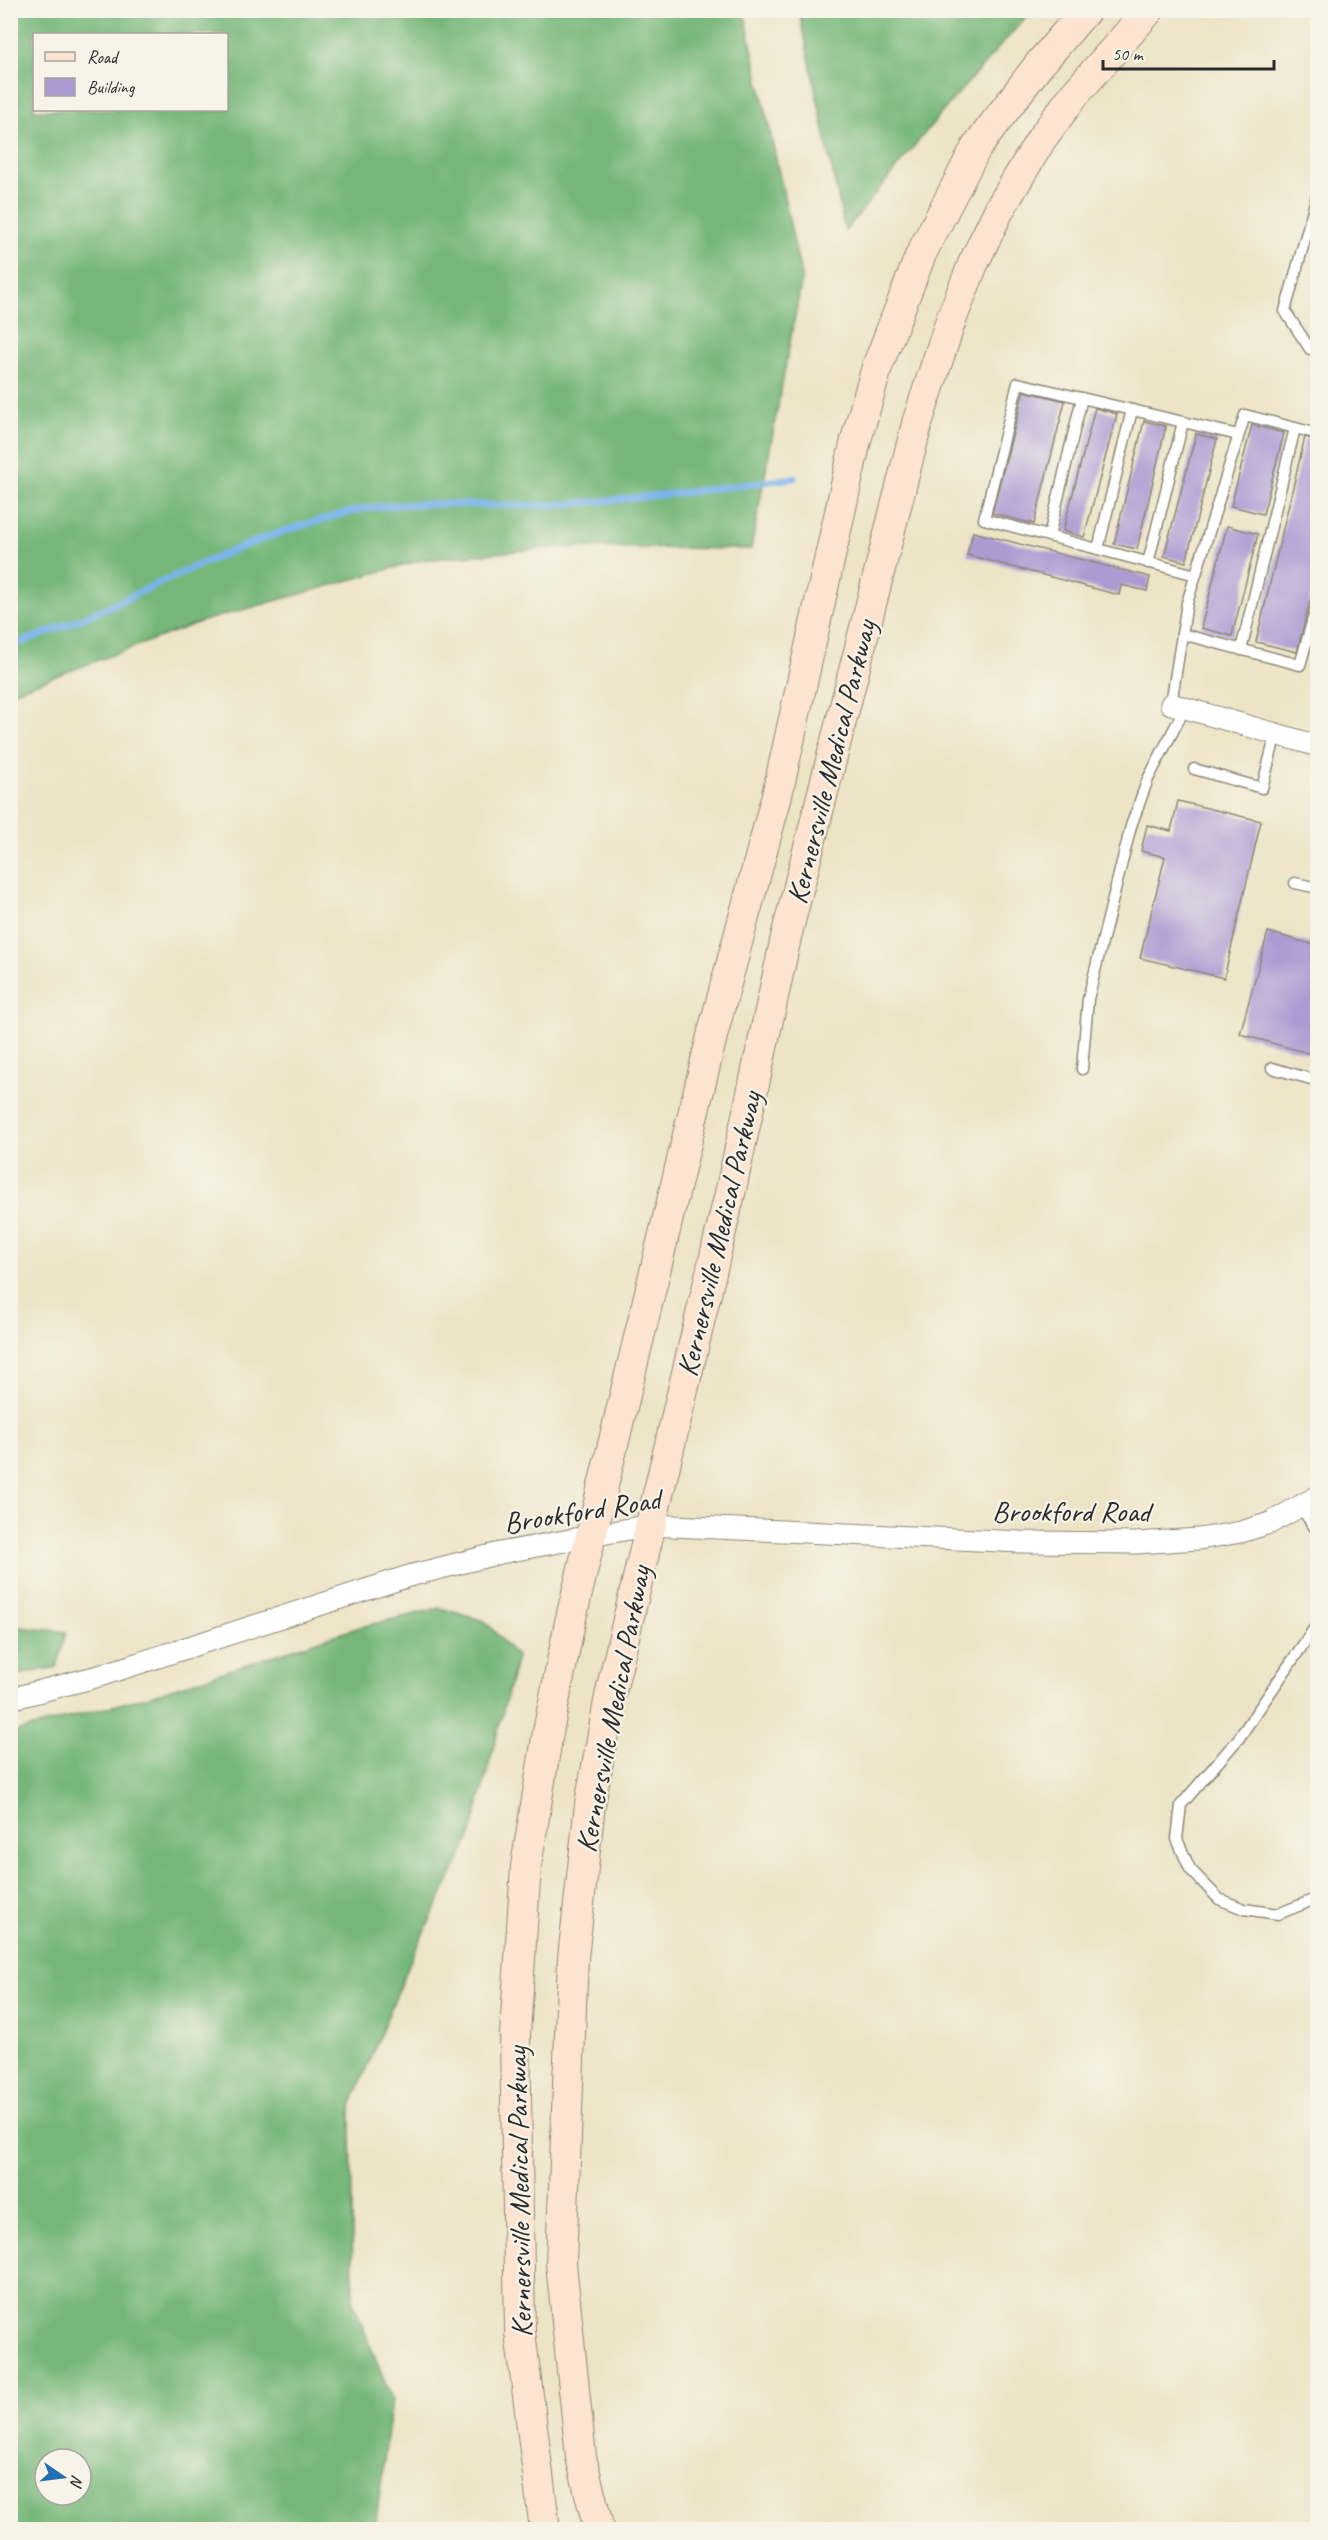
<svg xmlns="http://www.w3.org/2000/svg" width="1328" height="2540" font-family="Caveat,sans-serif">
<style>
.forest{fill:#76b779;stroke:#507152;stroke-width:1.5;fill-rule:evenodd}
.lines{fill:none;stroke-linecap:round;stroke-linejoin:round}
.stream{stroke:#7ab4eb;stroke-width:7}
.building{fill:#ad9ad3}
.service-casing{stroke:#8c8878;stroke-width:13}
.minor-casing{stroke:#8c8878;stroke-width:23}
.secondary-casing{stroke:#8c8878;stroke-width:32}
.service{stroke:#fff;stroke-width:10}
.minor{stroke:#fff;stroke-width:21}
.secondary{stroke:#fde4d1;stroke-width:30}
.labels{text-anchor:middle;stroke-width:4.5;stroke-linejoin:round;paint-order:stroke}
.street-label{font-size:30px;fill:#2b2b2b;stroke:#f7f3e8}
</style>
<rect width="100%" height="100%" fill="#f7f3e8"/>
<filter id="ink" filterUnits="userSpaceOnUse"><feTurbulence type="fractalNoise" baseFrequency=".0167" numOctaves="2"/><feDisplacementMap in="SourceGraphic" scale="12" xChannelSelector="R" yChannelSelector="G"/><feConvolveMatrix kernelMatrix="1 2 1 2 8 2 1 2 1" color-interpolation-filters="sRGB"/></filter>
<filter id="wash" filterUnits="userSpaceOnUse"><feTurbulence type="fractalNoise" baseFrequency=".008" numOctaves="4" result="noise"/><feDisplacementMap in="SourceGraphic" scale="24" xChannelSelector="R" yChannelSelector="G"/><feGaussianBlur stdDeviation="1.35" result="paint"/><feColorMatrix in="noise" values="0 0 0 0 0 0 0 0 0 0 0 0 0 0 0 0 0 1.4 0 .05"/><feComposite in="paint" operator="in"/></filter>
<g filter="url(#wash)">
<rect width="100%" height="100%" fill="#ede4c6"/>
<g class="forest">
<path d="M11,10L744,11L802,279L751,549L558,547L422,560L203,621L11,693ZM34,34H226V110H34Z"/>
<polygon points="799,11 799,10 1031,11 942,112 845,231"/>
<path d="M440,1608L485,1621L517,1657L470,1838L412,1957L351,2106L353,2302L392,2399L375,2529H11V1733L153,1695L360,1627ZM45,2459H81V2495H45Z"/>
<polygon points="11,1626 66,1632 57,1667 11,1676"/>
</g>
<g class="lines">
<path class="stream" d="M10,646C117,611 212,549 321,520C337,516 353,510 369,508C429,499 490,508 550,505C632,500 713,489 794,478"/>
</g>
<g id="blocks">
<g class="building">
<polygon points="1024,391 1065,401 1034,524 992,513"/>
<polygon points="1095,408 1117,414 1084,537 1063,531"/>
<polygon points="1144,421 1166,426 1137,549 1114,544"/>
<polygon points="1252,425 1284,433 1263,514 1231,506"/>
<polygon points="1196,434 1217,439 1186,562 1164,556"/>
<polygon points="1305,437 1318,440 1318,569 1297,652 1256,642"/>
<polygon points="1227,526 1258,534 1232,636 1201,628"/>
<polygon points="973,532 1150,577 1147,591 1121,585 1119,595 967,555"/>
<polygon points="1178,801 1261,821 1224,978 1140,958 1165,857 1141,851 1147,825 1171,831"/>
<polygon points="1268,932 1318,946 1318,1056 1240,1034"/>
</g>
</g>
</g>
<g filter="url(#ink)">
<use href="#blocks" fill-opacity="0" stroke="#8c8878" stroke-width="1.5"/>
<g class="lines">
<g class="service-casing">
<g id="service">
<polyline points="1318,192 1285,311 1310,349 1318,351"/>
<polyline points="1049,536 1082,398"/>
<polyline points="1098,549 1132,410"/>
<polyline points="1148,563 1183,422"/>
<polyline points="1196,575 984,519 1018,383 1238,435"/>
<polyline points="1182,634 1300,665 1318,601"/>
<polyline points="1241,650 1295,428"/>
<polyline points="1171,704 1187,603 1245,415 1318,434"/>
<polyline points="1194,769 1262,788 1276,734"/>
<polyline points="1295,883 1318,888"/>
<polyline points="1272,1068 1318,1081"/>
<polyline points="1082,1069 1088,999 1131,826 1148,779 1185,708"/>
<polyline points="1301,1508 1318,1532"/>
<polyline points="1318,1623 1239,1738 1181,1805 1177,1839 1190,1869 1219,1899 1244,1909 1278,1914 1318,1898"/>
</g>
</g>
<g class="minor-casing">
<g id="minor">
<polyline points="1171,704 1318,746"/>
<polyline points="10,1699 99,1676 409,1576 500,1553 650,1525 1021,1542 1136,1543 1199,1539 1241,1532 1270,1523 1318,1496"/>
</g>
</g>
<g class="secondary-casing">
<g id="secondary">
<polyline points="545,2530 520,2332 515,2034 526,1866 548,1732 570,1622 713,1032 777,795 856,440 877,367 921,254 976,148 1038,66 1086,10"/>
<polyline points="599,2530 581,2457 561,2263 573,1958 590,1804 611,1691 731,1189 787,933 918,420 951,320 973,264 999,210 1042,138 1074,95 1149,10"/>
</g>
</g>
<use href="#service" class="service"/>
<use href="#minor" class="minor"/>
<use href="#secondary" class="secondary"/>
</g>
</g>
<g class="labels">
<g class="street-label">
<text transform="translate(831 762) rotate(-76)" y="10">Kernersville Medical Parkway</text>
<text transform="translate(719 1234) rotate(-77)" y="10">Kernersville Medical Parkway</text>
<text transform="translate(582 1511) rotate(-9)" y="10">Brookford Road</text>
<text x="1071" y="1521">Brookford Road</text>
<text transform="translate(613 1709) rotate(-79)" y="10">Kernersville Medical Parkway</text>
<text transform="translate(519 2192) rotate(-91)" y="10">Kernersville Medical Parkway</text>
</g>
</g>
<rect width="1328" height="2540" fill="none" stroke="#f7f3e8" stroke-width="36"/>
<rect x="33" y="33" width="195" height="78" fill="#f7f3e8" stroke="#a5a39c" stroke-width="1.5"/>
<rect x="45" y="52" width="30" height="9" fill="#fde4d1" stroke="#a5a39c" stroke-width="1.5"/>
<text x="87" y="63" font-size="18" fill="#2b2b2b">Road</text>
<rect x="45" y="78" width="30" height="18" fill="#ad9ad3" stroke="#a5a39c" stroke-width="1.5"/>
<text x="87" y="93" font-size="18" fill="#2b2b2b">Building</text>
<g transform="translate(63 2477) rotate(104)"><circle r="28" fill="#f7f3e8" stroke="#a5a39c" stroke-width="1.5"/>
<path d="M0-4.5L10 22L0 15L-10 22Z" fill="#1f6fb2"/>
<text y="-9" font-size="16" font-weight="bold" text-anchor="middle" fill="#2b2b2b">N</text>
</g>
<path d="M1103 60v9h171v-9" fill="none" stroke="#2b2b2b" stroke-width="3"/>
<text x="1112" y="60" font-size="18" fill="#2b2b2b" stroke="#f7f3e8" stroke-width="4.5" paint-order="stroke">50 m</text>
</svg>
